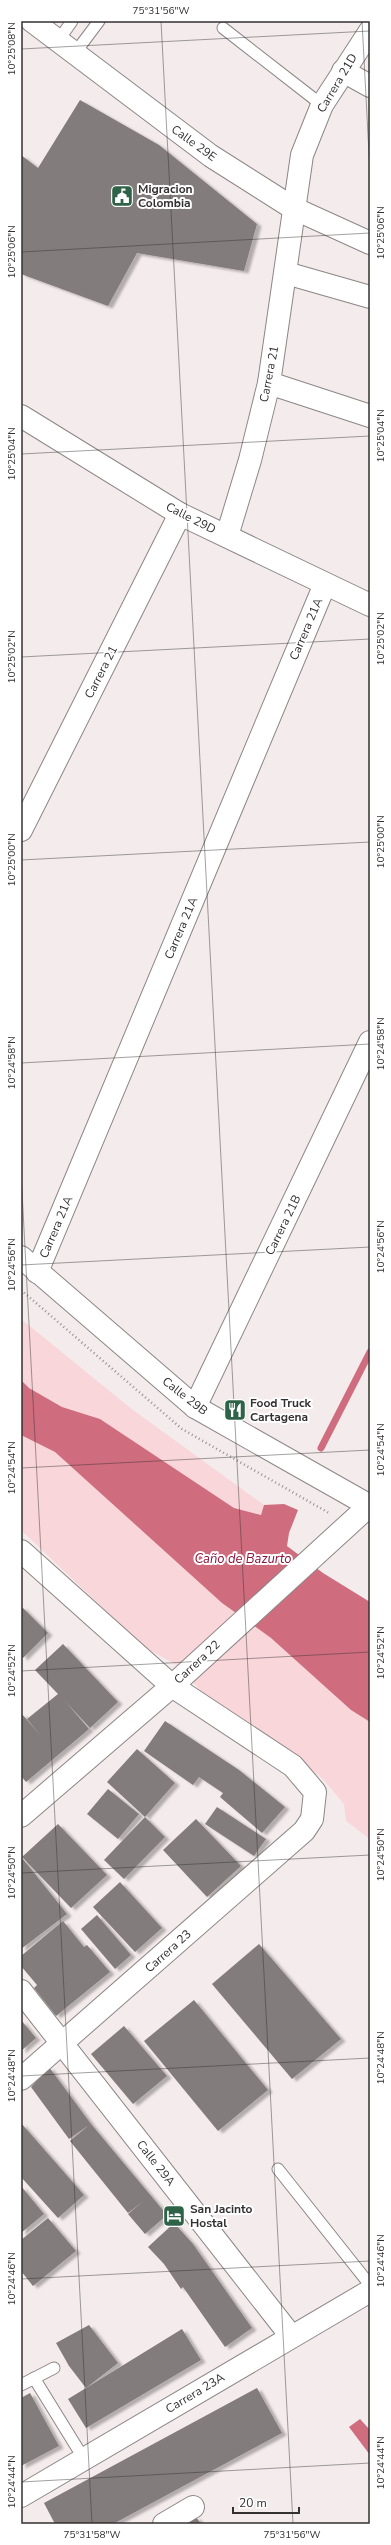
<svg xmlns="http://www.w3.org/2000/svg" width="391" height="2545" font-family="'Nunito Sans',sans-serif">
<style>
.green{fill:#f9d6da}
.water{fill:#cf6d7e}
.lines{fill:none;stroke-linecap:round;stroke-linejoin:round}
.stream{stroke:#cf6d7e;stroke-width:7}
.building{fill:#837b7c;filter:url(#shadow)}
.lane-casing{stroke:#8d8686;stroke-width:13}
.street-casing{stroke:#8d8686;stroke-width:24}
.secondary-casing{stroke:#8d8686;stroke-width:24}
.path{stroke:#969091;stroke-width:2.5;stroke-dasharray:1 3;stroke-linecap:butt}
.lane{stroke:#fff;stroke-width:11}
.street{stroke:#fff;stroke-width:22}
.secondary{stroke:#fff;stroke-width:22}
.ticks{fill:none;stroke:#333030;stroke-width:1;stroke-opacity:0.45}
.labels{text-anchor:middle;stroke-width:4;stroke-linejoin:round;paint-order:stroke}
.street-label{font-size:12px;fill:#333030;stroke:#fff}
.poi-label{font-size:12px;font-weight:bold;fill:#333030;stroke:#fff;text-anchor:start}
.water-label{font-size:13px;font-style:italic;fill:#8d133a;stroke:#fff}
.neatline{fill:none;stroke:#333030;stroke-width:1.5}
.ticks-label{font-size:10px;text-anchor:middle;fill:#333030}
</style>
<defs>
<filter id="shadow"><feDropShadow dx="4.5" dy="2.5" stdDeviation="1" flood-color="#0004"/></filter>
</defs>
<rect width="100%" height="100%" fill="#f4ebec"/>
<g class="green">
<polygon points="21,1319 133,1410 264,1505 261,1515 234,1508 100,1419 62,1407 29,1388 21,1380"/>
<polygon points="21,1435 55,1452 222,1603 271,1638 351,1710 370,1722 370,1839 346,1821 344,1804 322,1778 207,1699 182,1668 144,1647 21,1530"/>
</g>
<g class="water">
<polygon points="21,1380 29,1388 62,1407 100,1419 234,1508 261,1515 264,1505 284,1504 298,1510 289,1533 287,1546 323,1573 370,1602 370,1722 351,1710 271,1638 222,1603 55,1452 21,1435"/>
<polygon points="360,2419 370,2430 370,2455 349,2427"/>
</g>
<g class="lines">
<polyline class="stream" points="321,1448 370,1352"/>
</g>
<g class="building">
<polygon points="80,100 159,145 257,224 244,271 137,253 108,306 21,274 21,155 38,168"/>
<polygon points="21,1606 48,1633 23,1658 21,1655"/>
<polygon points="63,1644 118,1702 90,1728 65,1701 89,1729 26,1782 21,1776 21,1713 42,1737 27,1719 58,1694 35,1670"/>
<polygon points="165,1721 239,1770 285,1807 262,1833 220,1797 223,1793 199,1777 202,1773 193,1785 144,1751"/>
<polygon points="137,1749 175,1783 145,1817 107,1782"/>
<polygon points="108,1789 139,1814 118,1839 87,1814"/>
<polygon points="217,1807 266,1839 254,1856 205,1824"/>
<polygon points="145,1817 165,1837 124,1879 104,1860"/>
<polygon points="196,1819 241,1866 207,1897 163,1850"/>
<polygon points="58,1824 107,1875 71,1908 22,1857"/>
<polygon points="23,1859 67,1914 21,1949 21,1860"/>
<polygon points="120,1882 162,1928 135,1952 93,1907"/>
<polygon points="97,1915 131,1955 115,1969 81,1929"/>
<polygon points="63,1921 84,1947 87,1945 110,1972 56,2016 34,1988 37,1985 21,1966 21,1956"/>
<polygon points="259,1944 341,2039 292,2079 212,1984"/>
<polygon points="194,2000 268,2090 218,2131 144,2041"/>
<polygon points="21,2020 36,2038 21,2051"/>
<polygon points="124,2026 167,2076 133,2104 91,2054"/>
<polygon points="49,2067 91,2124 167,2215 145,2234 128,2214 145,2200 128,2213 70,2141 89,2125 69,2139 31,2087"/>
<polygon points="21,2123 84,2195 58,2218 21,2177"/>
<polygon points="21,2186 44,2214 21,2233"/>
<polygon points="48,2218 76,2251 33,2286 21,2271 21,2240"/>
<polygon points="174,2223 193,2244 252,2328 225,2347 183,2287 181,2289 164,2264 148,2247"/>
<polygon points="89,2325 118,2363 86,2388 182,2329 201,2360 86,2428 68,2399 86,2388 69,2366 56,2343"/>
<polygon points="257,2388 282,2433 113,2524 55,2524 44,2503"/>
<polygon points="30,2393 59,2446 21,2466 21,2398"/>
<polygon points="196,2517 201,2524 184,2524"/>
</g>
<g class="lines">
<g class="lane-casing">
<g id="lane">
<polyline points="223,28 322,105"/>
<polyline points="58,41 72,21"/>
<polyline points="75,53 99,21"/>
<polyline points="278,2169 370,2285"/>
<polyline points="34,2378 84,2459"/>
<polyline points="21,2385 54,2368"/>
</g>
</g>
<g class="street-casing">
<g id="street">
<polyline points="32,21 211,156 293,208 370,243"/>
<polyline points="343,71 370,86"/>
<polyline points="286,273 370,297"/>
<polyline points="269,383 370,416"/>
<polyline points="227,536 250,460 269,383 302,155 322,105 370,31"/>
<polyline points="21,830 180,514"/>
<polyline points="37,1272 325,584"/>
<polyline points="195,1407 370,1042"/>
<polyline points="21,1551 172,1686 293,1766 315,1792 312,1819 304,1831 21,2079"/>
<polyline points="21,1991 291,2336"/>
<polyline points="21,2496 370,2291"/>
<polyline points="164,2524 193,2507"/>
</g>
</g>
<g class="secondary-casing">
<g id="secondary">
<polyline points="21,416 180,514 370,605"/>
<polyline points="21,1257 195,1407 370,1506"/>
<polyline points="21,1816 172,1686 370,1505"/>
</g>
</g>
<polyline class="path" points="21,1290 182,1429 329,1513"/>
<use href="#lane" class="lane"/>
<use href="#street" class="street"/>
<use href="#secondary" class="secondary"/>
</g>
<path class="ticks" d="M161,21L293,2524M362,21L370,173M21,49L370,31M21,252L370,233M21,454L370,436M21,657L370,639M21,860L370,842M21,1063L370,1044M21,1172L92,2524M21,1265L370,1247M21,1468L370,1450M21,1671L370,1652M21,1873L370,1855M21,2076L370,2058M21,2279L370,2261M21,2482L370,2463"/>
<defs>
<g id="civic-square" transform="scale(1.15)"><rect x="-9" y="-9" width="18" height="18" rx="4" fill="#2e6348" stroke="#fff"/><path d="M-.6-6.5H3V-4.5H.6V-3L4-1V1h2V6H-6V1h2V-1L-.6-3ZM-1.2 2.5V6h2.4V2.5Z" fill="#fff"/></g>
<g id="restaurant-square" transform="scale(1.15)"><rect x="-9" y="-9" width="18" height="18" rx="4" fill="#2e6348" stroke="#fff"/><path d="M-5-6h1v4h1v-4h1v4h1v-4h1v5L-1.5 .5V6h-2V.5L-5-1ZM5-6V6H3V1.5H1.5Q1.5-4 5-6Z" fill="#fff"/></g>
<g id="hotel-square" transform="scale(1.15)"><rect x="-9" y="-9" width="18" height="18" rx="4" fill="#2e6348" stroke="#fff"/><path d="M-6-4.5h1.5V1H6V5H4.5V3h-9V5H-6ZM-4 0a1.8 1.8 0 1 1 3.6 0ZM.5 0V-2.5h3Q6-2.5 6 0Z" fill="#fff"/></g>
</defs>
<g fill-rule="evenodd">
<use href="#civic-square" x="122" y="196"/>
<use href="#restaurant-square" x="235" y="1410"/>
<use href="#hotel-square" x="174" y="2216"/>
</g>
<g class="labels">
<g class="street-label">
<text transform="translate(337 83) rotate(-59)" y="4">Carrera 21D</text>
<text transform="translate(194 143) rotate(36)" y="4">Calle 29E</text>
<text transform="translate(269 374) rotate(-79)" y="4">Carrera 21</text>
<text transform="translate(191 518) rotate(27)" y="4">Calle 29D</text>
<text transform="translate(306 629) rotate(-67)" y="4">Carrera 21A</text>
<text transform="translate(101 672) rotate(-63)" y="4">Carrera 21</text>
<text transform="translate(181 928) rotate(-67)" y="4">Carrera 21A</text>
<text transform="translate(283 1225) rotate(-64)" y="4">Carrera 21B</text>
<text transform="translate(56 1227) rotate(-67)" y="4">Carrera 21A</text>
<text transform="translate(185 1396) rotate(38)" y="4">Calle 29B</text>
<text transform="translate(197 1662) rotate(-43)" y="4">Carrera 22</text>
<text transform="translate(168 1951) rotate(-42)" y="4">Carrera 23</text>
<text transform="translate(156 2163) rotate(52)" y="4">Calle 29A</text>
<text transform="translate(195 2393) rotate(-31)" y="4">Carrera 23A</text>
</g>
<g class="poi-label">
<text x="138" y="193">Migracion<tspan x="138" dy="14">Colombia</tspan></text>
<text x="250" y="1407">Food Truck<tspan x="250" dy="14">Cartagena</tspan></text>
<text x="190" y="2213">San Jacinto<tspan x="190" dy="14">Hostal</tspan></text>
</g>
<g class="water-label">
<text x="243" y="1563">Caño de Bazurto</text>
</g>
</g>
<rect width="391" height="2545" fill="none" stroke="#ffffff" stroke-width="44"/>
<path d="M233 2507v6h66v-6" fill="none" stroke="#333030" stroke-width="2"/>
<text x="239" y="2507" font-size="12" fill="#333030" stroke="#ffffff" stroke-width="3" paint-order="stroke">20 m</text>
<rect x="22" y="22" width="347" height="2501" class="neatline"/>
<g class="ticks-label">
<text x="161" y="14">75°31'56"W</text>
<text transform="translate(11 49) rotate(-90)" y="4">10°25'08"N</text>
<text transform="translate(380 233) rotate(-90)" y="4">10°25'06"N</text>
<text transform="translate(11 252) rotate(-90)" y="4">10°25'06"N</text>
<text transform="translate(380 436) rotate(-90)" y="4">10°25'04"N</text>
<text transform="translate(11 454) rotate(-90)" y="4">10°25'04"N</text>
<text transform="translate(380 639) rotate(-90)" y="4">10°25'02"N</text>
<text transform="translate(11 657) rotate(-90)" y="4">10°25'02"N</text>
<text transform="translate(380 842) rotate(-90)" y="4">10°25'00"N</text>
<text transform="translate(11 860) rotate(-90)" y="4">10°25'00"N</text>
<text transform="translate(380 1044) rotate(-90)" y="4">10°24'58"N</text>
<text transform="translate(11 1063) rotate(-90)" y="4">10°24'58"N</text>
<text transform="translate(380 1247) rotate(-90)" y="4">10°24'56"N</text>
<text transform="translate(11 1265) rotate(-90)" y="4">10°24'56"N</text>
<text transform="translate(380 1450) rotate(-90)" y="4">10°24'54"N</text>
<text transform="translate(11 1468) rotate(-90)" y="4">10°24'54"N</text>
<text transform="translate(380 1653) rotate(-90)" y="4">10°24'52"N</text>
<text transform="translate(11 1671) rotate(-90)" y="4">10°24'52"N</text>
<text transform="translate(380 1855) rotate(-90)" y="4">10°24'50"N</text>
<text transform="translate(11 1873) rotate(-90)" y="4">10°24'50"N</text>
<text transform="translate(380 2058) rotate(-90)" y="4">10°24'48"N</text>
<text transform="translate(11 2076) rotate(-90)" y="4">10°24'48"N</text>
<text transform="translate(380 2261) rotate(-90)" y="4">10°24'46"N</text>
<text transform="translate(11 2279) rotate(-90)" y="4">10°24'46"N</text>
<text transform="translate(380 2463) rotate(-90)" y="4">10°24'44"N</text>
<text transform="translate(11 2482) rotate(-90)" y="4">10°24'44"N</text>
<text x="92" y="2538">75°31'58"W</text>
<text x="292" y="2538">75°31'56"W</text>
</g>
</svg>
